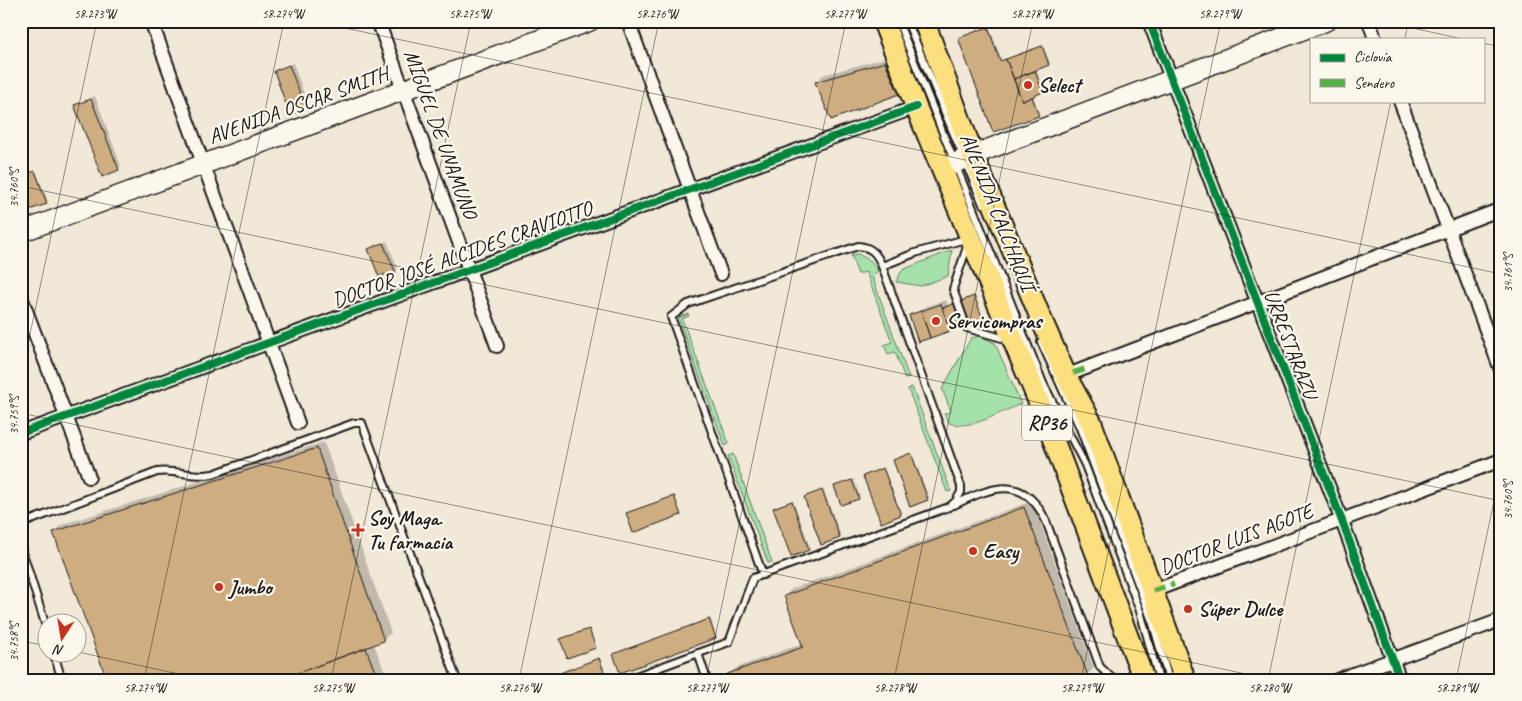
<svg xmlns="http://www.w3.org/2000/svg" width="1522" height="701" font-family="Caveat,sans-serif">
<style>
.green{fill:#a4e2aa;stroke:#607f63}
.shadow{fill:#0003}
.building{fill:#cead81;stroke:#1c1c1c}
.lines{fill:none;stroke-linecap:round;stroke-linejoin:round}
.lane-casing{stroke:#1c1c1c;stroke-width:10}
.street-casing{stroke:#1c1c1c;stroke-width:16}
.secondary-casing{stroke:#1c1c1c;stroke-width:22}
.primary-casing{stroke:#1c1c1c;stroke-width:24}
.lane{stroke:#fbf7ec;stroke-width:6}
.street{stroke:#fbf7ec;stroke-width:12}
.secondary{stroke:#fbf7ec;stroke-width:19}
.primary{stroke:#fce080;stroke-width:20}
.quiet{stroke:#55b145;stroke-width:6;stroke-dasharray:12 6;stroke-linecap:butt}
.cycleway-casing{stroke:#fbf7ec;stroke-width:11}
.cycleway{stroke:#00873e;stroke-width:8}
.ticks{fill:none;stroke:#1c1c1c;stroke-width:1;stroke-opacity:0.45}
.poi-dot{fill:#c8321e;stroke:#fbf7ec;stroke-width:2}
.labels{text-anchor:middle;stroke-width:4.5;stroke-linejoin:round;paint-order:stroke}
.shield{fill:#fbf7ec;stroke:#5f5e5a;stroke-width:1}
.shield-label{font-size:20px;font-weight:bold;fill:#1c1c1c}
.poi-label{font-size:21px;font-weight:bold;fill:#1c1c1c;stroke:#fbf7ec;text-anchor:start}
.street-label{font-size:21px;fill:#1c1c1c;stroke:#fbf7ec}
.neatline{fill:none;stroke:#1c1c1c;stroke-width:2}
.ticks-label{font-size:12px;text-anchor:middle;fill:#1c1c1c}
</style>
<rect width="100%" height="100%" fill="#f2e8d7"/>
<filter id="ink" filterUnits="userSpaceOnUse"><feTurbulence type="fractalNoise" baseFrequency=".02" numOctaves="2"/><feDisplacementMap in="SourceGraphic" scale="10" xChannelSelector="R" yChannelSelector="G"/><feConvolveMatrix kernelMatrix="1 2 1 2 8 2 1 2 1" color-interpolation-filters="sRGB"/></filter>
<g filter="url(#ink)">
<g class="green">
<polygon points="952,250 948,276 921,286 896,282 902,270"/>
<polygon points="858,254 871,261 878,271 872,276 909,378 905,379 895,352 888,354 884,345 892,342 866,272 858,274 851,255"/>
<polygon points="688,314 689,316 682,319 729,444 725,446 678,318"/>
<path d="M980,336L995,343L1021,404C1000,412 971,431 949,423L944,414L951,411L942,389L971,338Z"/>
<polygon points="912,387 951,491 947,492 908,389"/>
<polygon points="733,454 772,562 768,563 728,456"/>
</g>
<g class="shadow">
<polygon points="989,27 1002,61 1043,45 1050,63 1036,69 1043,90 1033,95 1039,114 994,131 960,38"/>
<polygon points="892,56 905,86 898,93 816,82 823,75"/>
<polygon points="293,63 308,105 305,108 275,71"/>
<polygon points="95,96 121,166 118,169 76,106"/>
<polygon points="36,171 48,201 30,209 21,176"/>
<polygon points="387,241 398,269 395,272 369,250"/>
<polygon points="976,296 982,318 910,316 927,306 946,300 948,305"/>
<polygon points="324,442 391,633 383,640 374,644 388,680 109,680 54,532 61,525"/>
<polygon points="912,453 929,498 911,505 894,460"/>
<polygon points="884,468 901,513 900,514 865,476"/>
<polygon points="854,479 860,497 858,498 835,486"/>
<polygon points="824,491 841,536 822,543 805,498"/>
<polygon points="675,495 680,514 629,512"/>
<polygon points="793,500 810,547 791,555 774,508"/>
<polygon points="1032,501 1094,668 1087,675 729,675 736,668 803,643 785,596 792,589"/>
<polygon points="711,618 715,637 614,654 616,653"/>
<polygon points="590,629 595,647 563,638"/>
<polygon points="600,658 607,675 597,680 542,680"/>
</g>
<g class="building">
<polygon points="988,27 1000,61 1006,59 1022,101 1032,97 1039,116 993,132 958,38"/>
<polygon points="1042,46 1049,65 1014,79 1006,59"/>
<polygon points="885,62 899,94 831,120 815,82"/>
<polygon points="289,65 306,109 290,115 274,71"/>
<polygon points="1035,71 1043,92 1022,101 1014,79"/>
<polygon points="91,99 119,170 102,177 74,105"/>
<polygon points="35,171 47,204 29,210 21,189 21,176"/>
<polygon points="383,243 396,273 386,277 385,274 379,277 368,249"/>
<polygon points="974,296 983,319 945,333 937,310"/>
<polygon points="941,304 950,331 930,338 921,311"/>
<polygon points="921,311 930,338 918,342 909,315"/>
<polygon points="317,448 384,641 279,680 107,680 53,532"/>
<polygon points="911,453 928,500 910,507 893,460"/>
<polygon points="883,468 901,515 881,523 863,476"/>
<polygon points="852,480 859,499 841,505 834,486"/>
<polygon points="822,490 840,538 821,545 804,497"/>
<polygon points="674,496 681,515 633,533 626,513"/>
<polygon points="792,501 809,550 791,557 773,508"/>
<polygon points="1024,507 1088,676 1078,680 729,680 727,674 803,647 784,596"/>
<polygon points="709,619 716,638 620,673 613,654"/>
<polygon points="589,629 596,648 567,658 560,639"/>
<polygon points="366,648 378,680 279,680"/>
<polygon points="599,658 606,678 601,680 542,680"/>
</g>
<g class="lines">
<g class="lane-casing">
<g id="lane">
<polyline points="898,21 1043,383 1085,465 1140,611 1159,680"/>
<polyline points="907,21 983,204"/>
<polyline points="968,244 953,289 967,328 1009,340"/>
<polyline points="882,266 915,253 969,238"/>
<polyline points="1041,342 1080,428 1153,624 1169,680"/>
<path d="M954,505C993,486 1024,474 1046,521L1100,667L1112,678L1120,679"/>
<path d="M21,524L157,472C176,469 194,478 213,474L354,423H362L457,680"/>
<polyline points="21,547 48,633"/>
<polyline points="698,653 707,680"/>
<polyline points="54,654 62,680"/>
<path d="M625,680L729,642L753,578L949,507L956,501L961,492V486L882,266C877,254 872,247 858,246L688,304L671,317L763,575"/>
</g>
</g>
<g class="street-casing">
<g id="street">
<polyline points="151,21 298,423"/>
<polyline points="378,21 497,346"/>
<polyline points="628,21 721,274"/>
<polyline points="1149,21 1342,521 1400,680"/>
<polyline points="1369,21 1375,39"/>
<polyline points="1400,101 1501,370"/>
<polyline points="21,297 89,477"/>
<polyline points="1073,373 1501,209"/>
<polyline points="21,433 916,107"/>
<polyline points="1153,591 1501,460"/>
<polyline points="1337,680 1501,620"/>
</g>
</g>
<g class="secondary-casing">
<g id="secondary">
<polyline points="942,169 973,155 1326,21"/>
<polyline points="21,232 590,21"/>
</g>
</g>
<g class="primary-casing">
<g id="primary">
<polyline points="883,21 916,107 1041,407 1144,680"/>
<polyline points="924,21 973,155 1042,321 1067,378 1091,422 1185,680"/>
</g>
</g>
<use href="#lane" class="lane"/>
<use href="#street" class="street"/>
<use href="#secondary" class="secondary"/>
<use href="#primary" class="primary"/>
<g class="quiet">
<polyline points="1073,373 1086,369"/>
<polyline points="1153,591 1174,584"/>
</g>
<g class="cycleway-casing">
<g id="cycleway">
<polyline points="1149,21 1342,521 1400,680"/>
<polyline points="21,433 916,107"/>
</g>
</g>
<use href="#cycleway" class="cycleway"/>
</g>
</g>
<path class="ticks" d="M312,21L1501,274M1380,21L1463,39M1405,39L1408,21M1483,43L1501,47M21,186L1501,501M21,376L97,21M21,413L1274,680M21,641L48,646M78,652L206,680M144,680L284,21M331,680L471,21M519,680L659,21M706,680L846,21M894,680L1033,21M1081,680L1221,21M1268,680L1391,101M1456,680L1501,468"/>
<g class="poi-dot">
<circle cx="1028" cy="85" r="5"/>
<circle cx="936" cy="321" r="5"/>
<path d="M355.5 522.5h5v5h5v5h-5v5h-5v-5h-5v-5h5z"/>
<circle cx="973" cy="551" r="5"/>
<circle cx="219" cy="587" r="5"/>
<circle cx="1188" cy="609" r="5"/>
</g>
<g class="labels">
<rect class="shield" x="1022" y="405.5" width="50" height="35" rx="4"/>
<g class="shield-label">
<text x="1047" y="430">RP36</text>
</g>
<g class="poi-label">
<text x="1038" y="92">Select</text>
<text x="946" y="328">Servicompras</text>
<text x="368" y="525">Soy Maga.<tspan x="368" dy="24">Tu farmacia</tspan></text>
<text x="983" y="558">Easy</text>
<text x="229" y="594">Jumbo</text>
<text x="1198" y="616">Súper Dulce</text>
</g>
<g class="street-label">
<text transform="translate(298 105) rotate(-20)" y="7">AVENIDA OSCAR SMITH</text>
<text transform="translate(441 134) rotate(70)" y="7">MIGUEL DE UNAMUNO</text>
<text transform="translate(998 212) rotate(68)" y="7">AVENIDA CALCHAQUÍ</text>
<text transform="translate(462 254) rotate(-20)" y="7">DOCTOR JOSÉ ALCIDES CRAVIOTTO</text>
<text transform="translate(1291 344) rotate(69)" y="7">URRESTARAZU</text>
<text transform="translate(1236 539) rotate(-21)" y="7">DOCTOR LUIS AGOTE</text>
</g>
</g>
<rect width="1522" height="701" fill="none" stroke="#fbf7ec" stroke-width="55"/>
<rect x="1310" y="38" width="175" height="65" fill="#fbf7ec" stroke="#a29f99"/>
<rect x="1320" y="54" width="25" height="8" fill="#00873e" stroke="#a29f99"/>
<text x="1354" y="62" font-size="15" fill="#1c1c1c">Ciclovía</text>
<rect x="1320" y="79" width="25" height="8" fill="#55b145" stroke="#a29f99"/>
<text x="1354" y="88" font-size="15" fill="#1c1c1c">Sendero</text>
<g transform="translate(62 638) rotate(192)"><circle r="24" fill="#fbf7ec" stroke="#a29f99"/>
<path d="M0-4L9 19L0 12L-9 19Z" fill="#c8321e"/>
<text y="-8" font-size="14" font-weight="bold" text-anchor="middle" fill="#1c1c1c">N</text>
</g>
<rect x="28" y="28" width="1466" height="646" class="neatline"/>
<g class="ticks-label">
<text x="95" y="18">58.273°W</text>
<text x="283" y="18">58.274°W</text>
<text x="470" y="18">58.275°W</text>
<text x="657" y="18">58.276°W</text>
<text x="845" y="18">58.277°W</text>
<text x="1032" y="18">58.278°W</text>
<text x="1220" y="18">58.279°W</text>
<text transform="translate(14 188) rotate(-90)" y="4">34.760°S</text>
<text transform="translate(1508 273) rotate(-90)" y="4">34.761°S</text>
<text transform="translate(14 415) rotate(-90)" y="4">34.759°S</text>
<text transform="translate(1508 500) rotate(-90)" y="4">34.760°S</text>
<text transform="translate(14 642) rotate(-90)" y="4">34.758°S</text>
<text x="145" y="692">58.274°W</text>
<text x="333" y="692">58.275°W</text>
<text x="520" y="692">58.276°W</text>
<text x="707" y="692">58.277°W</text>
<text x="895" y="692">58.278°W</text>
<text x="1082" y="692">58.279°W</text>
<text x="1270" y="692">58.280°W</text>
<text x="1457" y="692">58.281°W</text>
</g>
</svg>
